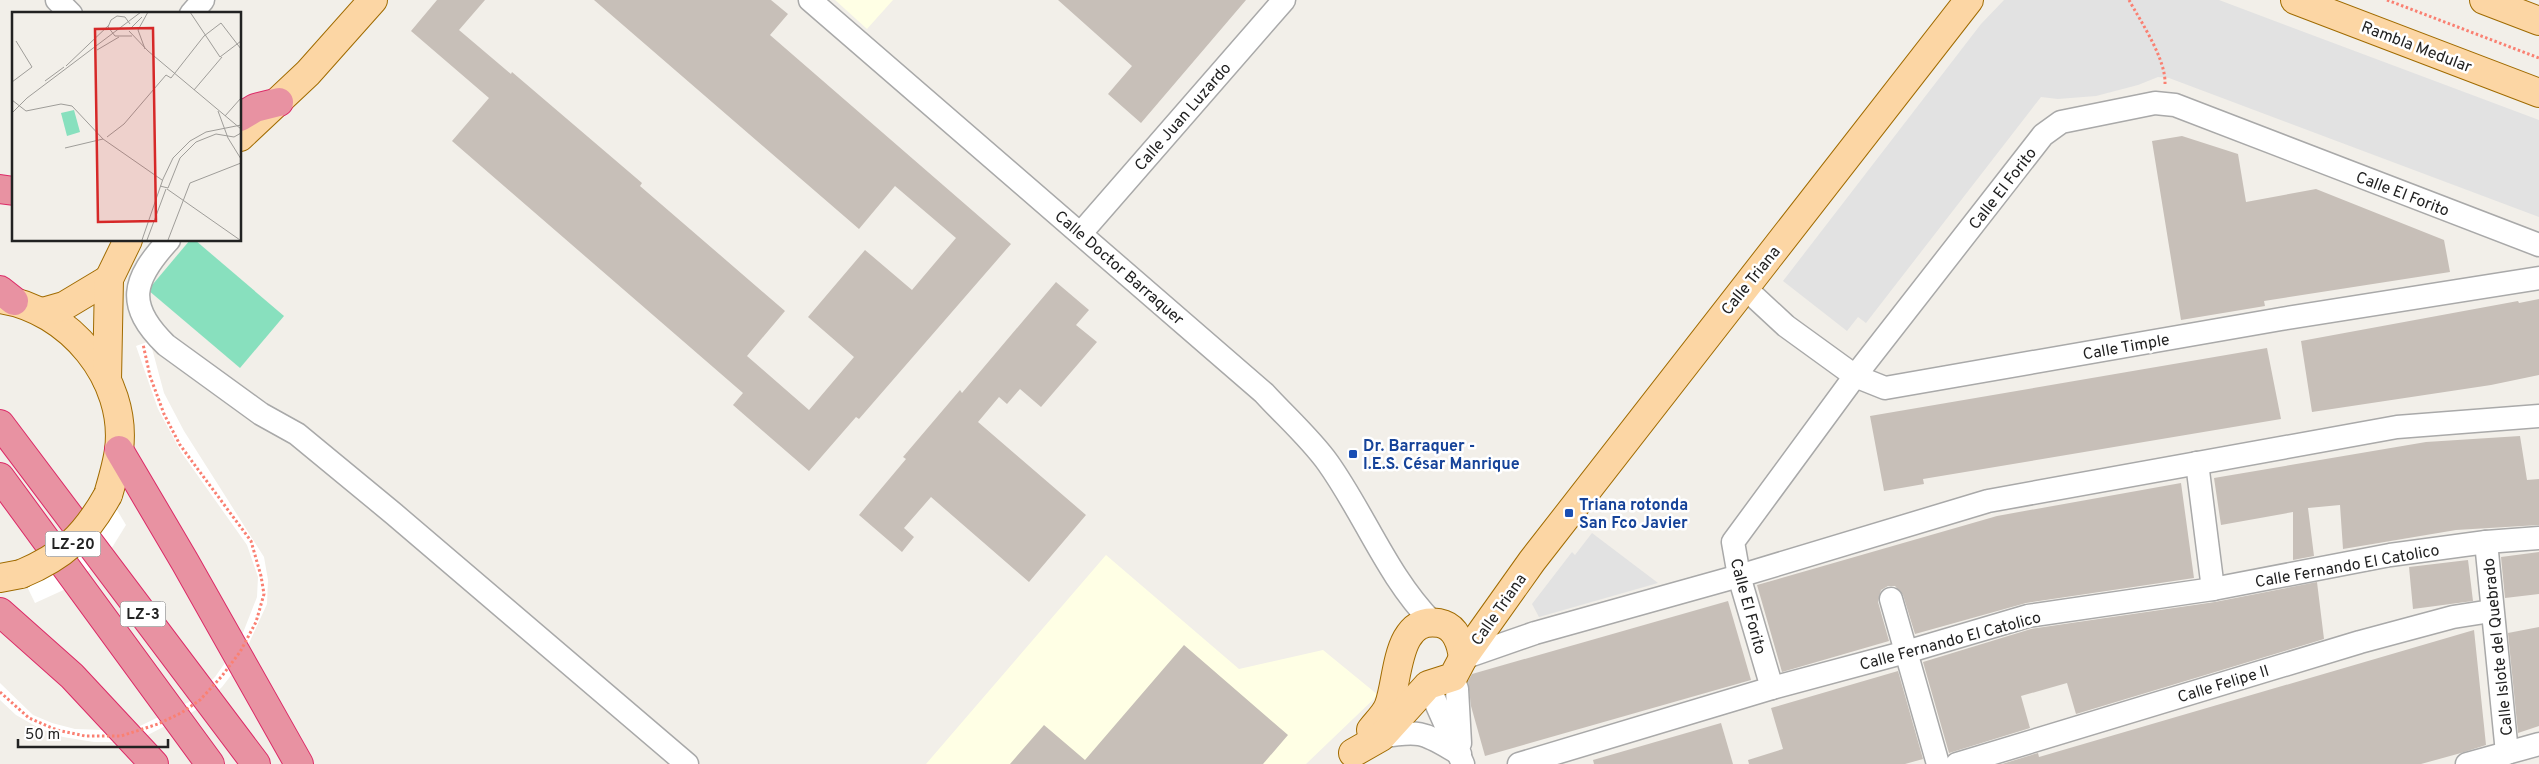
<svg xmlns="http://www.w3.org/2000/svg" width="2539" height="764" font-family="Overpass,sans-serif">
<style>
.education{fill:#ffffe5}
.pitch{fill:#88e0be}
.parking{fill:#e2e2e2}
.pier{fill:#fff}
.building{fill:#c7bfb8}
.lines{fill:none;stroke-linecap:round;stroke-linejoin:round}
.minor-casing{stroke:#a9a9a9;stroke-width:25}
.major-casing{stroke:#a06b00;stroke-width:30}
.highway-casing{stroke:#dc2a67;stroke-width:30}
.path{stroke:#fa8072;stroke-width:3;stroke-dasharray:2.5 2.5;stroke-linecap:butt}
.minor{stroke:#fff;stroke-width:22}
.major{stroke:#fcd6a4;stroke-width:28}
.highway{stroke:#e892a2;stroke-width:28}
.major-bridge-casing{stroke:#a06b00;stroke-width:30;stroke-linecap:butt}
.path-bridge{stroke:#fa8072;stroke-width:3;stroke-dasharray:2.5 2.5;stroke-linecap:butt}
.major-bridge{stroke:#fcd6a4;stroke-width:28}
.transit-dot{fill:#1a4fb4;stroke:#fff;stroke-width:2}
.labels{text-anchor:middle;stroke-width:5;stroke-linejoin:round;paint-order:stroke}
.shield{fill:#fff;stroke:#646464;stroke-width:1}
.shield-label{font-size:15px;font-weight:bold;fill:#222}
.street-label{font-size:16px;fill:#222;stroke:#fff}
.transit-label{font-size:16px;font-weight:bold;fill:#164399;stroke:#fff;text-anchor:start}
.inset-road{fill:none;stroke:#9f9d99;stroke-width:1}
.view{fill:#d62828;fill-opacity:0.15;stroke:#d62828;stroke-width:2.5}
.inset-edge{fill:none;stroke:#222;stroke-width:2.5}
</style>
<rect width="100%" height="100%" fill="#f2efe9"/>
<g class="education">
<polygon points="835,0 893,0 867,29"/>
<polygon points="1106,555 1239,669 1323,650 1378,695 1306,764 926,764"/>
</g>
<polygon class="pitch" points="190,240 195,240 284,316 240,368 148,290"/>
<g class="parking">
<polygon points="2004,0 2219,0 2539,120 2539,217 2169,78 2158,77 2138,85 2096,96 2058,99 2041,97 1866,323 1858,317 1847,331 1783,281 1981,24"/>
<polygon points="1592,533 1658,583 1539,617 1532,604 1572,552 1575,555"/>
</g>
<g class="pier">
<polygon points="150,341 164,393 184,431 264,557 268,580 267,604 239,665 222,687 198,709 142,738 118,742 94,742 63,737 39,728 16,715 0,700 0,683 33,715 52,723 75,729 105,730 138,727 191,701 215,677 239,643 257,597 258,577 247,545 181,452 158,409 136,346"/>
<polygon points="108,495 126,525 113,546 93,567 68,588 35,603 21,574"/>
</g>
<g class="building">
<polygon points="437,0 485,0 459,30 511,74 512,72 642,183 640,186 785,311 747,356 809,410 854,357 808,317 865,250 912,290 956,238 895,186 859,229 594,0 771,0 788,14 770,35 1011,244 859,419 856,417 809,471 733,405 743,393 452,141 489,98 411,31"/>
<polygon points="1058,0 1246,0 1141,123 1108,94 1132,66"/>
<polygon points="2182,136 2238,154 2246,202 2316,189 2444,240 2450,272 2264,301 2265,306 2181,320 2152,141"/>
<polygon points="1056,282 1089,310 1076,325 1097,342 1041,407 1020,389 1007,404 999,397 978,422 1086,515 1029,582 931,497 904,528 914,537 902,552 859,515 906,459 903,457 960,390 962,393"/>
<polygon points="2539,299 2539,375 2491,385 2312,412 2301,341 2518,301 2519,303"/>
<polygon points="2267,348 2281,419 1923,479 1924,484 1884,491 1870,416"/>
<polygon points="2520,436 2527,480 2539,479 2539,525 2456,530 2343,549 2340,505 2308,508 2314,556 2293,560 2293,512 2221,525 2214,478 2426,442"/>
<polygon points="2181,483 2194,578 2026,603 1915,634 1903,595 1895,586 1888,586 1881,590 1878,602 1889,641 1782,672 1757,585 1997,516"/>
<polygon points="2539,552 2539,594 2505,598 2501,557"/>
<polygon points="2468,560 2473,601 2413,609 2409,567"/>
<polygon points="2317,582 2324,639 2076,714 2067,683 2021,696 2030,728 1949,753 1923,662 2031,629 2215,602"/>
<polygon points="1728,601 1751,680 1485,756 1471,706 1468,681 1472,674"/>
<polygon points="2539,627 2539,726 2518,733 2508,633"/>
<polygon points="2474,630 2486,745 2461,753 2421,764 2002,764 2038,753 2039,757"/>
<polygon points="1184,645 1288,735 1263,764 1010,764 1044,725 1085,760"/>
<polygon points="1898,671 1923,759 1905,764 1749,764 1748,760 1783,749 1771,708"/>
<polygon points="1721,723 1733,764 1594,764 1593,760"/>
</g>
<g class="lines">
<g class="minor-casing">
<g id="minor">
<polyline points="57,0 71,14"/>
<path d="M810,0L1264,393C1285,416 1310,438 1328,463C1365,515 1387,576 1432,622"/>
<polyline points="191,14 203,0"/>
<polyline points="1081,233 1284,0"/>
<path d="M169,240C132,280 125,305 166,345L261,414L297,434L394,514L687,764"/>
<polyline points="1745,288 1786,326 1855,376 1885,388 2281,319 2539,278"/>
<polyline points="2197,463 2213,589"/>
<polyline points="2486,542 2507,753"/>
<polyline points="1891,599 1938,764"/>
<polyline points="1463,658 1535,633 1739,576 1988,501 2397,427 2539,416"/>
<polyline points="1453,677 1457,689 1460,743"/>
<polyline points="1428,685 1463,764"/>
<polyline points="1772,688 1739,576 1733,542 1855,376 2043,135 2061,122 2155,103 2175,105 2539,245"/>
<path d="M1381,737C1423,729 1425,734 1460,754"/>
<polyline points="1519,764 1772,688 1906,652 2028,616 2213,589 2390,555 2486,542 2539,538"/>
<polyline points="1957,764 2360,642 2453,617 2491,611"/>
<polyline points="2467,764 2539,744"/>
</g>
</g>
<g class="major-casing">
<g id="major">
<polyline points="2295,0 2539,93"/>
<polyline points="2484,0 2539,21"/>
<polyline points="240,137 308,73 373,0"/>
<path d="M0,299C69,309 128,379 119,450C117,465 112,481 108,495"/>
<polyline points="43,312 64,306 109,279"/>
<polyline points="107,380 109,279 128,240"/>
<polyline points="0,578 21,574"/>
<path d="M1371,730C1377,722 1386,714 1389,705C1399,677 1396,616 1439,623C1456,626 1461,643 1463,658"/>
<polyline points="1353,753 1381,737 1428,685 1453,677 1463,658 1532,561 1969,0"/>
</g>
</g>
<g class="highway-casing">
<g id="highway">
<polyline points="240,117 255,108 279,102"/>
<polyline points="0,189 14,191"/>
<polyline points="0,290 14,301"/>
<polyline points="0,424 256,764"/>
<polyline points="119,450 185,562 299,764"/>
<polyline points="0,477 210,764"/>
<polyline points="0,612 72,676 154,764"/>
</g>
</g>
<g class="path">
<path d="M2129,0C2141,22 2166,59 2165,84"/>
<polyline points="2387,0 2539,58"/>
</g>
<use href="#minor" class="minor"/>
<use href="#major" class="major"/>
<use href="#highway" class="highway"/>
<g class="major-bridge-casing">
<path id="major-bridge" d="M21,574C64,556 85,536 108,495"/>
</g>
<polyline class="path-bridge" points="0,692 29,718 57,730 85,736 121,736 158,724 181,713 200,700 222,676 240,652 256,622 264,594 261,576 251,541 180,445 164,414 150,376 143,344"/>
<use href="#major-bridge" class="major-bridge"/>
</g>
<g class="transit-dot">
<rect x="1348" y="449" width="10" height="10" rx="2.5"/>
<rect x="1564" y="508" width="10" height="10" rx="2.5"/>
</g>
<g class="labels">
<g class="shield">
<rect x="45.5" y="531.5" width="55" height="25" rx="4"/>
<rect x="120.5" y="601.5" width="45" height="25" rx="4"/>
</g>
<g class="shield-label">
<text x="73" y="549">LZ-20</text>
<text x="143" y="619">LZ-3</text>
</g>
<g class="street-label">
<text transform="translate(2417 46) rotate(21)" y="6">Rambla Medular</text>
<text transform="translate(1182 116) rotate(-49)" y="6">Calle Juan Luzardo</text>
<text transform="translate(2002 188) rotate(-52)" y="6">Calle El Forito</text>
<text transform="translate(2403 193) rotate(21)" y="6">Calle El Forito</text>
<text transform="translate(1120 267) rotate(41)" y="6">Calle Doctor Barraquer</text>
<text transform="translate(1750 280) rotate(-51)" y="6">Calle Triana</text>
<text transform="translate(2126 346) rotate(-10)" y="6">Calle Timple</text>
<text transform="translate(2347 565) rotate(-10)" y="6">Calle Fernando El Catolico</text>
<text transform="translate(1749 606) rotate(75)" y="6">Calle El Forito</text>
<text transform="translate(1498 609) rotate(-55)" y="6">Calle Triana</text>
<text transform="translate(1950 640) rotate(-15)" y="6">Calle Fernando El Catolico</text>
<text transform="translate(2497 647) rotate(-96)" y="6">Calle Islote del Quebrado</text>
<text transform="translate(2223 683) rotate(-17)" y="6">Calle Felipe II</text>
</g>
<g class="transit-label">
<text x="1363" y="451">Dr. Barraquer -<tspan x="1363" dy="18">I.E.S. César Manrique</tspan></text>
<text x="1579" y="510">Triana rotonda<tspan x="1579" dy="18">San Fco Javier</tspan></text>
</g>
</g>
<g transform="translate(12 12)">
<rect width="229" height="229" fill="#f2efe9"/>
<path d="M62,98L68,120L55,124L49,101Z" fill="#88e0be"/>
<path class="inset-road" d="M178,0L208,45L229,29M118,12L113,5L105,4L99,8L96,15L103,24H120M118,17L130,5M117,19L136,39L229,117M133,37L126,18L136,0M85,38L107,25M54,54L97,13M33,69L52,55M0,70L20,55L4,29M182,78L210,45M0,88L14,99L49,92L60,94L91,127L150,168M206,99L216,126L229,147M0,101L15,86L129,0M213,104L229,86M95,125L112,112L154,63L159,66L192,24L209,11L229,37M53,136L91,127M151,167L161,146L178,129L194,120L229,113M148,174L156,176L168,146L184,130L204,122L222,125L229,121M155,177L228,228M130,228L151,167M135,228L154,177M156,228L178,171L229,151"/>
<path class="view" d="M141,16L144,209L86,210L83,17Z"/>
<rect width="229" height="229" class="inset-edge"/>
</g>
<path d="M18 739v8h150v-8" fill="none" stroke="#222222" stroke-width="2.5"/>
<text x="25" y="739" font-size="15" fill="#222222" stroke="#ffffff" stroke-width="4" paint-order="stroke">50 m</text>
</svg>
